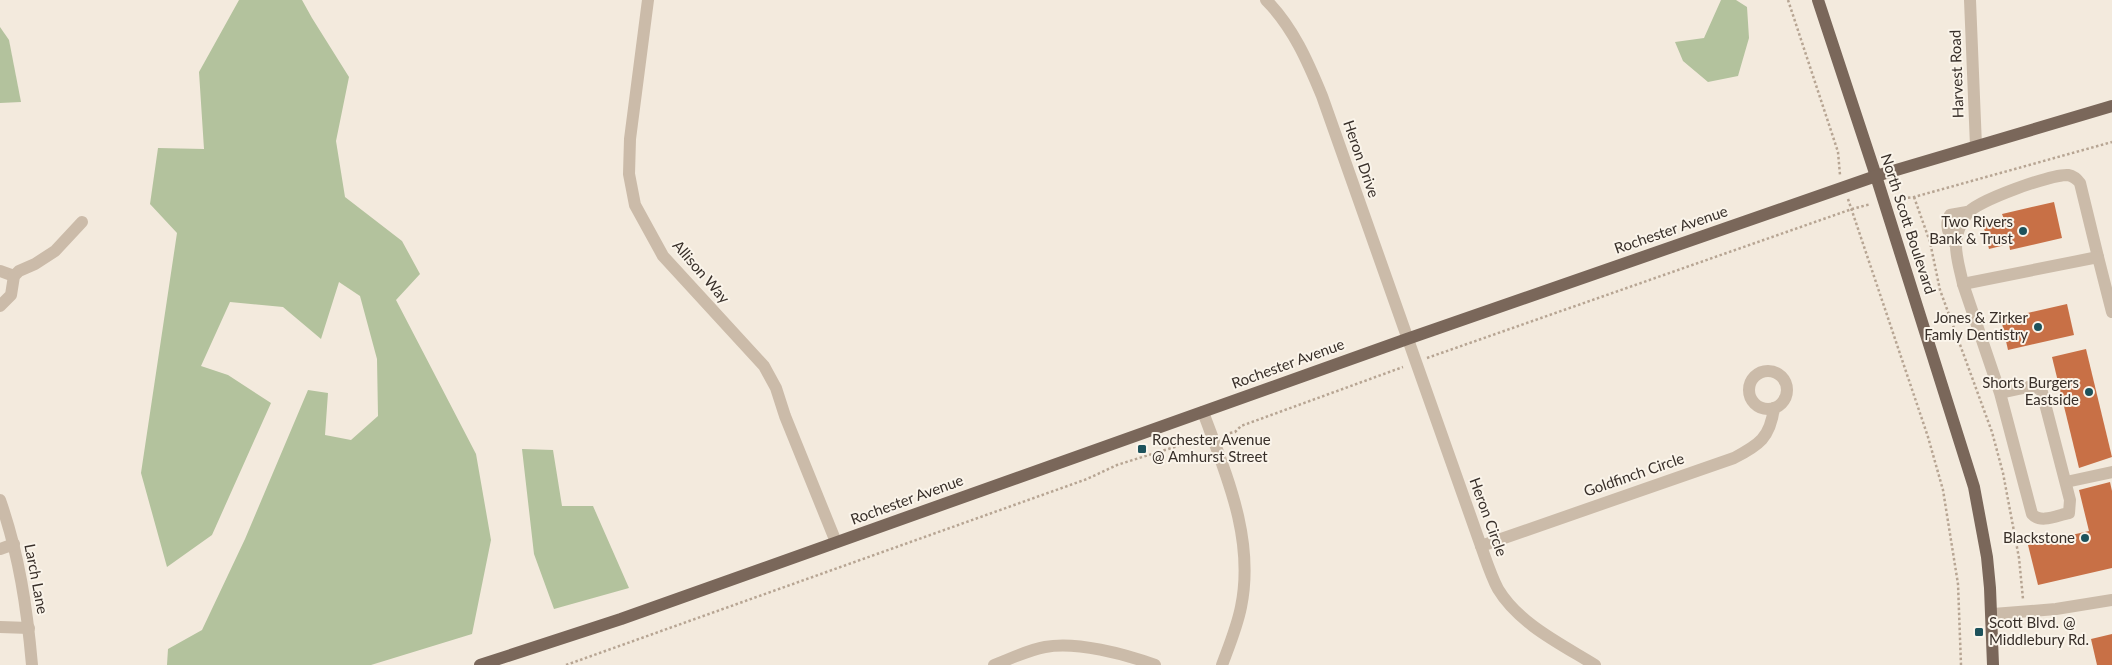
<svg xmlns="http://www.w3.org/2000/svg" width="2112" height="665" font-family="Lato,sans-serif">
<style>
.green{fill:#b3c29d}
.building{fill:#c87046}
.lines{fill:none;stroke-linecap:round;stroke-linejoin:round}
.path{stroke:#b7a593;stroke-width:2.5;stroke-dasharray:2.5 2.5;stroke-linecap:butt}
.minor{stroke:#cbbba9;stroke-width:12}
.major{stroke:#7a675a;stroke-width:12}
.poi-dot{fill:#1d525b;stroke:#faf4ea;stroke-width:2}
.labels{text-anchor:middle;stroke-width:4;stroke-linejoin:round;paint-order:stroke}
.street-label{font-size:15px;fill:#382f29;stroke:#faf4ea}
.poi-label{font-size:15px;fill:#382f29;stroke:#faf4ea;text-anchor:end}
</style>
<rect width="100%" height="100%" fill="#f3eadd"/>
<g class="green">
<polygon points="239,0 302,0 312,18 349,77 336,141 345,197 402,241 420,274 396,300 476,454 491,540 472,634 371,665 167,665 168,649 202,630 245,539 308,390 328,393 325,435 351,440 378,416 377,359 360,296 339,282 321,339 283,307 230,302 201,366 228,375 271,403 212,535 167,567 141,473 177,233 150,204 158,148 204,149 199,72"/>
<polygon points="1721,0 1736,0 1747,7 1749,38 1738,76 1708,82 1683,61 1675,42 1704,38"/>
<polygon points="0,27 9,40 21,102 0,103"/>
<polygon points="522,449 553,450 562,506 593,506 629,588 554,609 534,554"/>
</g>
<g class="building">
<polygon points="2054,202 2062,238 2010,250 2009,244 1989,249 1983,224 2004,219 2002,214"/>
<polygon points="2067,304 2074,335 2008,350 2001,319"/>
<polygon points="2086,349 2112,457 2079,468 2052,357"/>
<polygon points="2110,482 2112,491 2112,568 2038,585 2028,545 2089,531 2079,490"/>
<polygon points="2112,634 2112,665 2097,665 2091,639"/>
</g>
<g class="lines">
<g class="path">
<polyline points="1788,0 1838,152 1840,175"/>
<polyline points="1914,197 1930,242 1940,290 1992,432 2003,473 2019,558 2023,599"/>
<polyline points="1848,199 1928,437 1943,490 1958,584 1961,665"/>
<polyline points="1898,199 1914,197 2112,142"/>
<polyline points="1427,358 1852,209 1871,204"/>
<polyline points="1225,434 1235,432 1241,426 1403,367"/>
<polyline points="566,665 1087,479 1117,465 1200,439"/>
</g>
<g class="minor">
<polyline points="648,0 630,139 629,174 635,205 663,256 764,366 776,388 785,416 836,542"/>
<path d="M1266,0C1293,27 1308,62 1322,96L1481,546C1486,560 1491,576 1498,589C1519,624 1561,644 1595,665"/>
<polyline points="1970,0 1976,146"/>
<path d="M1955,244C1949,234 1944,226 1950,215L1967,212"/>
<polyline points="0,271 14,276"/>
<path d="M1963,284C1957,256 1949,240 1967,214C1975,201 2052,174 2068,175C2073,176 2077,179 2080,183L2098,257"/>
<polyline points="0,306 11,295 14,276 19,271 35,264 55,251 82,222"/>
<circle cx="1768" cy="390" r="19"/>
<path d="M2000,393L2028,387L2039,388L2042,392L2070,500L2069,513C2058,515 2041,524 2032,514L2000,393L1963,284L2098,257L2112,312"/>
<path d="M1203,412C1226,474 1255,539 1241,607C1237,627 1229,646 1222,665"/>
<polyline points="2066,482 2112,472"/>
<path d="M0,500C19,554 27,608 32,665"/>
<path d="M1481,546L1734,458C1759,445 1770,438 1774,408"/>
<polyline points="0,549 14,544"/>
<polyline points="1993,614 2056,609 2112,600"/>
<polyline points="0,627 29,628"/>
<path d="M994,665C1010,659 1028,650 1045,647C1076,641 1125,654 1155,665"/>
</g>
<g class="major">
<polyline points="1818,0 1876,176 1974,487 1987,557 1990,588 1993,665"/>
<polyline points="480,665 621,619 1407,339 1876,176 2112,106"/>
</g>
</g>
<g class="poi-dot">
<circle cx="2023" cy="231" r="5"/>
<circle cx="2038" cy="327" r="5"/>
<circle cx="2089" cy="392" r="5"/>
<rect x="1137" y="444" width="10" height="10" rx="2.5"/>
<circle cx="2085" cy="538" r="5"/>
<rect x="1974" y="627" width="10" height="10" rx="2.5"/>
</g>
<g class="labels">
<g class="street-label">
<text transform="translate(1957 74) rotate(-92)" y="5">Harvest Road</text>
<text transform="translate(1361 159) rotate(71)" y="5">Heron Drive</text>
<text transform="translate(1908 224) rotate(72)" y="5">North Scott Boulevard</text>
<text transform="translate(1671 230) rotate(-19)" y="5">Rochester Avenue</text>
<text transform="translate(701 272) rotate(49)" y="5">Allison Way</text>
<text transform="translate(1288 364) rotate(-20)" y="5">Rochester Avenue</text>
<text transform="translate(1634 475) rotate(-19)" y="5">Goldfinch Circle</text>
<text transform="translate(907 500) rotate(-20)" y="5">Rochester Avenue</text>
<text transform="translate(1488 517) rotate(70)" y="5">Heron Circle</text>
<text transform="translate(36 579) rotate(79)" y="5">Larch Lane</text>
</g>
<g class="poi-label">
<text x="2013" y="227">Two Rivers<tspan x="2013" dy="17">Bank &amp; Trust</tspan></text>
<text x="2028" y="323">Jones &amp; Zirker<tspan x="2028" dy="17">Famly Dentistry</tspan></text>
<text x="2079" y="388">Shorts Burgers<tspan x="2079" dy="17">Eastside</tspan></text>
<text x="1152" y="445" text-anchor="start">Rochester Avenue<tspan x="1152" dy="17">@ Amhurst Street</tspan></text>
<text x="2075" y="543">Blackstone</text>
<text x="1989" y="628" text-anchor="start">Scott Blvd. @<tspan x="1989" dy="17">Middlebury Rd.</tspan></text>
</g>
</g>
</svg>
